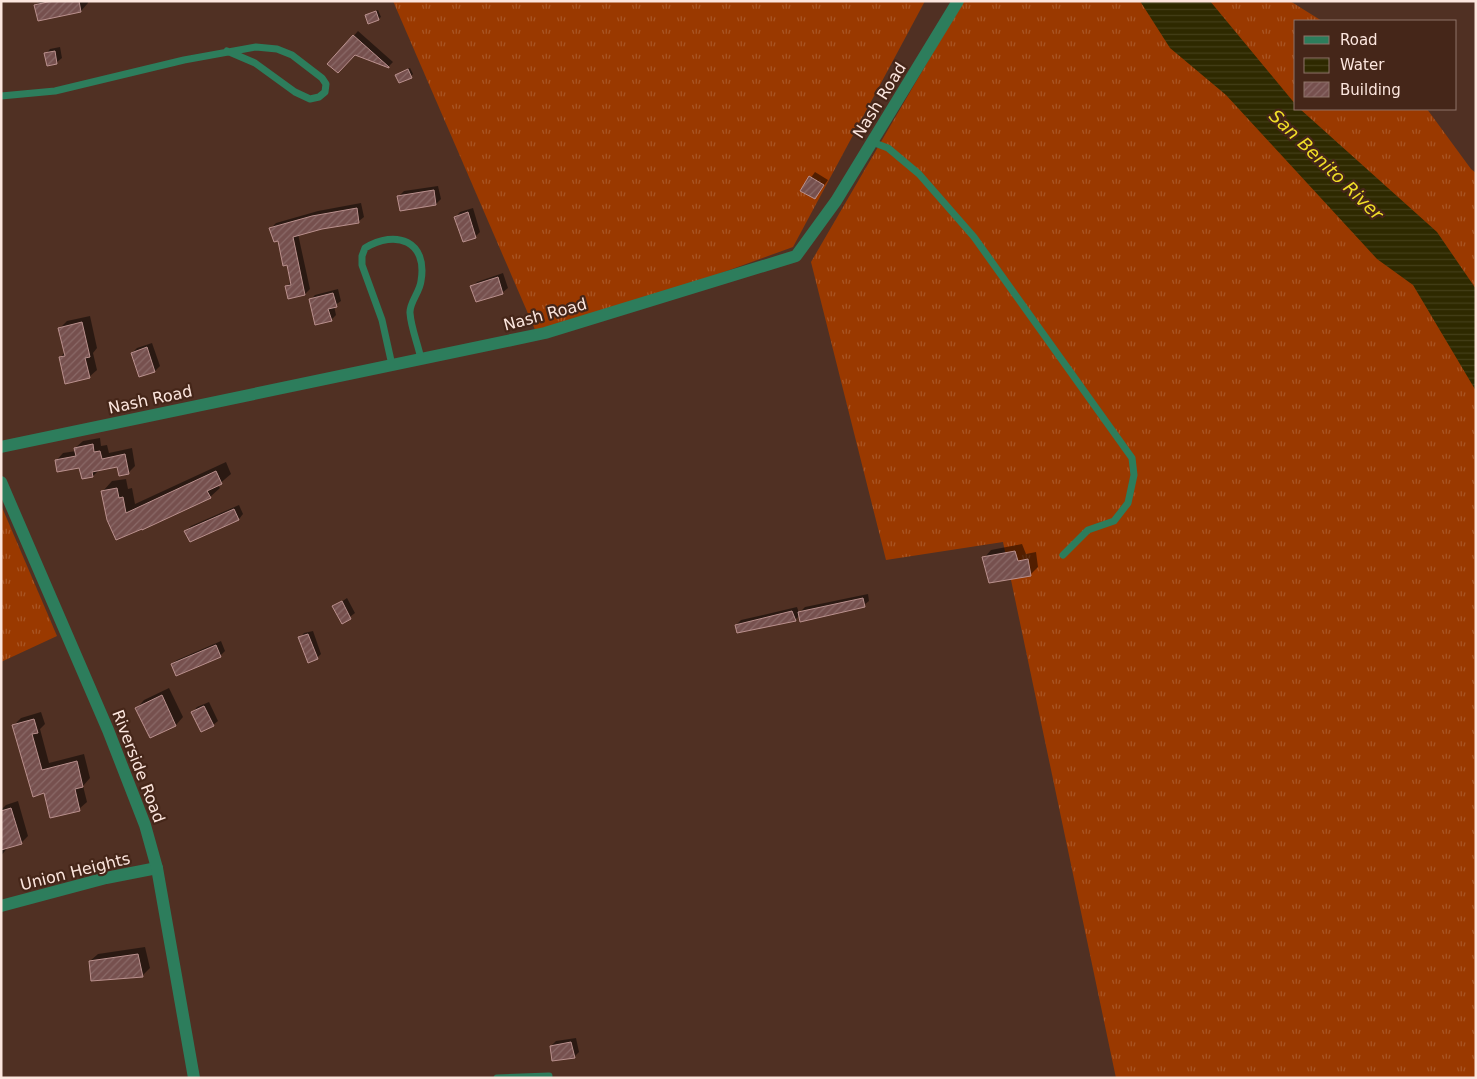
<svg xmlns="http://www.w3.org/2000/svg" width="1477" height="1079" font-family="'DejaVu Sans',sans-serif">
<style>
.grass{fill:url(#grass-tufts)}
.water{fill:url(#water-rules)}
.shadow{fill:#0007}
.building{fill:url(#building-hatch);stroke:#ba908d}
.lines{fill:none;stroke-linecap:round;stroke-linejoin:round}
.service{stroke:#2d7d5c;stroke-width:7}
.minor{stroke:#2d7d5c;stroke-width:12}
.tertiary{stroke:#2d7d5c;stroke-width:12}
.labels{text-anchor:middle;stroke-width:4.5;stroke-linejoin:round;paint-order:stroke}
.street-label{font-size:16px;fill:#fce6de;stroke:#452619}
.water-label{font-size:18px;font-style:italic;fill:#f0dd27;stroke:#452619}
</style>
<defs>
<pattern id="grass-tufts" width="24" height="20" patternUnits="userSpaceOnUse" patternTransform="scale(1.25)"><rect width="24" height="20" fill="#9a3900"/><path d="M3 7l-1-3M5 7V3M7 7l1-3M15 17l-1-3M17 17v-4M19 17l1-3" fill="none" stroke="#a95625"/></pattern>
<pattern id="water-rules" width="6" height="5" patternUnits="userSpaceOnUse" patternTransform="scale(1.25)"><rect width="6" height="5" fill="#2e2900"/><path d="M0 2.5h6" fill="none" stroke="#433e18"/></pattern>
<pattern id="building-hatch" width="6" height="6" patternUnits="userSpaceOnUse" patternTransform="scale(1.25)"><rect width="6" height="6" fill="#76504e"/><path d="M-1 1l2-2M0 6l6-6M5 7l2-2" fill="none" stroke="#8a6967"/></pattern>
</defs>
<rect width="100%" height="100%" fill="#503023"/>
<g class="grass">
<polygon points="393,1 925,1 793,247 539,339"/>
<polygon points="963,1 1290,1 1322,21 1296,21 1296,109 1427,109 1471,169 1476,173 1476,1078 1116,1078 1003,542 886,560 811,262"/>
<polygon points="1,505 57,636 1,662"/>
</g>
<polygon class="water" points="1140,1 1210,1 1296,105 1296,109 1300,109 1437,232 1476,289 1476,391 1413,285 1377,259 1226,95 1170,48"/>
<g class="shadow">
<polygon points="40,1 88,1 88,3 81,11 36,5"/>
<polygon points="378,10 381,17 378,19 366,15"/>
<polygon points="358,31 393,62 388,67 355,53 329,64"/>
<polygon points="60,47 62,58 57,62 46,54 50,49"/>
<polygon points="410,68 413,74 411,76 396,75"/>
<polygon points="815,172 828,180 815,198 802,190"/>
<polygon points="438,186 441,199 436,204 401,210 399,196 404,191"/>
<polygon points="361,203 364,217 359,221 322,227 298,234 310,289 305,294 287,286 292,281 288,264 279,239 271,228 276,223 318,211"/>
<polygon points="473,208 480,232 476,236 463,240 456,217 460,212"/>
<polygon points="503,273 508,288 503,292 476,301 472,287 477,282"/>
<polygon points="338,289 341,301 334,306 336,315 331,320 310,300 315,295"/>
<polygon points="90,316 97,348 93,353 97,370 89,377 60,358 65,352 60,328 67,321"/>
<polygon points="152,343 160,366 155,371 140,376 132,353 137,348"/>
<polygon points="100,438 101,446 107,445 109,453 132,448 135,466 128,473 118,465 100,469 93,476 80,466 56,461 63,453 76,451 75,448 83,441"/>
<polygon points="226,462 231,474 218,485 220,488 210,497 117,539 103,491 112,481 126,479 128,489 132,488 135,504"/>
<polygon points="239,505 243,514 239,519 186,531 191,526"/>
<polygon points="1022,544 1026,554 1036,552 1038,567 1030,575 984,558 991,550"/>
<polygon points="868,594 869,601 864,605 800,615 795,620 736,625 741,620 797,607 799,613 805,607"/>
<polygon points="347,598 355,613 343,622 334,607"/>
<polygon points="313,631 321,654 317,658 300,638 304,633"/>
<polygon points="221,641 225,651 220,656 172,664 177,660"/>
<polygon points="169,688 183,717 176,725 151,737 137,708 144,700"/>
<polygon points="209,702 218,721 213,725 193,712 197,707"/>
<polygon points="41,712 45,724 40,729 49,763 84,754 90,778 83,786 87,802 79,809 45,792 14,725 21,718"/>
<polygon points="18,801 28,836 21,843 8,847 1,856 1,810 6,805"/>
<polygon points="145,947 150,968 142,976 90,961 98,954"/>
<polygon points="576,1038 579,1052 574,1057 551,1046 556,1041"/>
</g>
<g class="building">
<polygon points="52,1 79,1 81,12 38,21 34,5"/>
<polygon points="376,11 379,20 368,24 365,15"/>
<polygon points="353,35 389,67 389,68 355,55 338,73 327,64"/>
<polygon points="55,51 57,64 47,66 44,53"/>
<polygon points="408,69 412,78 399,83 395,75"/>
<polygon points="809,176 824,185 815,199 800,191"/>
<polygon points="434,190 436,205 400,211 397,196"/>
<polygon points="357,208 359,223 322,229 293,237 305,295 288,299 285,286 291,285 287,265 283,266 278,241 274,242 269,228 312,216"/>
<polygon points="468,212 476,238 463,242 454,217"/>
<polygon points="498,277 503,294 476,302 470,286"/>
<polygon points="333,293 337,307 328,309 332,321 315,325 309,299"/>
<polygon points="82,322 90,357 85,358 90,378 65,384 59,357 65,356 58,328"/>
<polygon points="147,347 155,372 139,377 131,353"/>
<polygon points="93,444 94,452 100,451 102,459 125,454 129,474 119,476 117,467 92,472 93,477 82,479 79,468 57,472 55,460 76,456 74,448"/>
<polygon points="216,471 222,484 207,491 211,498 142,530 142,529 116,540 107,520 101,491 117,488 119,498 123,497 126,513"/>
<polygon points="234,509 239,520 190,542 184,531"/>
<polygon points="1015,551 1018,561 1028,559 1031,576 989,583 982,557"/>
<polygon points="863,598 865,607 800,622 798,612"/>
<polygon points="342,601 351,619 342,624 332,606"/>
<polygon points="792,611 796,621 737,633 735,625"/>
<polygon points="308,634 318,659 308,663 298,637"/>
<polygon points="216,645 221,657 176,676 171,664"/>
<polygon points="162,695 176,726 150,738 135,708"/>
<polygon points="204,706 214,726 201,732 191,712"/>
<polygon points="34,719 38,733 32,734 42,770 77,761 83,787 75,789 80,811 50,818 44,793 33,797 12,725"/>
<polygon points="11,808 22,844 1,850 1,811"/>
<polygon points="138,954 143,977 91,981 89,961"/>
<polygon points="571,1042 575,1058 552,1061 550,1046"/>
</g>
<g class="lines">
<g class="service">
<polyline points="1,96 55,91 184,60 256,47 277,49 292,55 322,78 326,84 325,92 319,97 310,99 295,92 255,63 227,51"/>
<polyline points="872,142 888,148 919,174 974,237 1132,458 1134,475 1128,503 1114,521 1088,530 1063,555"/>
<path d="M392,365L382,320L362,265V256L365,248C396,229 428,241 421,281C420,292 409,303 410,313C411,328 418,344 421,359"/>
<polyline points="497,1078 549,1076"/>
</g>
<polyline class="minor" points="1,906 106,878 157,868"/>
<g class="tertiary">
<polyline points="1,447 545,333 796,256 836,201 958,1"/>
<polyline points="1,482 108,730 145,825 157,868 194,1078"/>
</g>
</g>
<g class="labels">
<g class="street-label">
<text transform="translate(879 100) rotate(-58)" y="6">Nash Road</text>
<text transform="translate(545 314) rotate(-15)" y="6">Nash Road</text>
<text transform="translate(150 399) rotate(-12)" y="6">Nash Road</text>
<text transform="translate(139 766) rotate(69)" y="6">Riverside Road</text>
<text transform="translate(75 871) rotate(-14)" y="6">Union Heights</text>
</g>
<g class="water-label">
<text transform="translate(1326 165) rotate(44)" y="6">San Benito River</text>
</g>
</g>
<rect width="1477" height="1079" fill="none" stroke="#fce6de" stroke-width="5"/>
<rect x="1294" y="20" width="162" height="90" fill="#452619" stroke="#8e7368"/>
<rect x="1304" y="36" width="25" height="8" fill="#2d7d5c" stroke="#8e7368"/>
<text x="1340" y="45" font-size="15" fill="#fce6de">Road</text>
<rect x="1304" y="58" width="25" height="15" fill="url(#water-rules)" stroke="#8e7368"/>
<text x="1340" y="70" font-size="15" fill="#fce6de">Water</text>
<rect x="1304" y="82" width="25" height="15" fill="url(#building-hatch)" stroke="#8e7368"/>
<text x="1340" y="95" font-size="15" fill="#fce6de">Building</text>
</svg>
